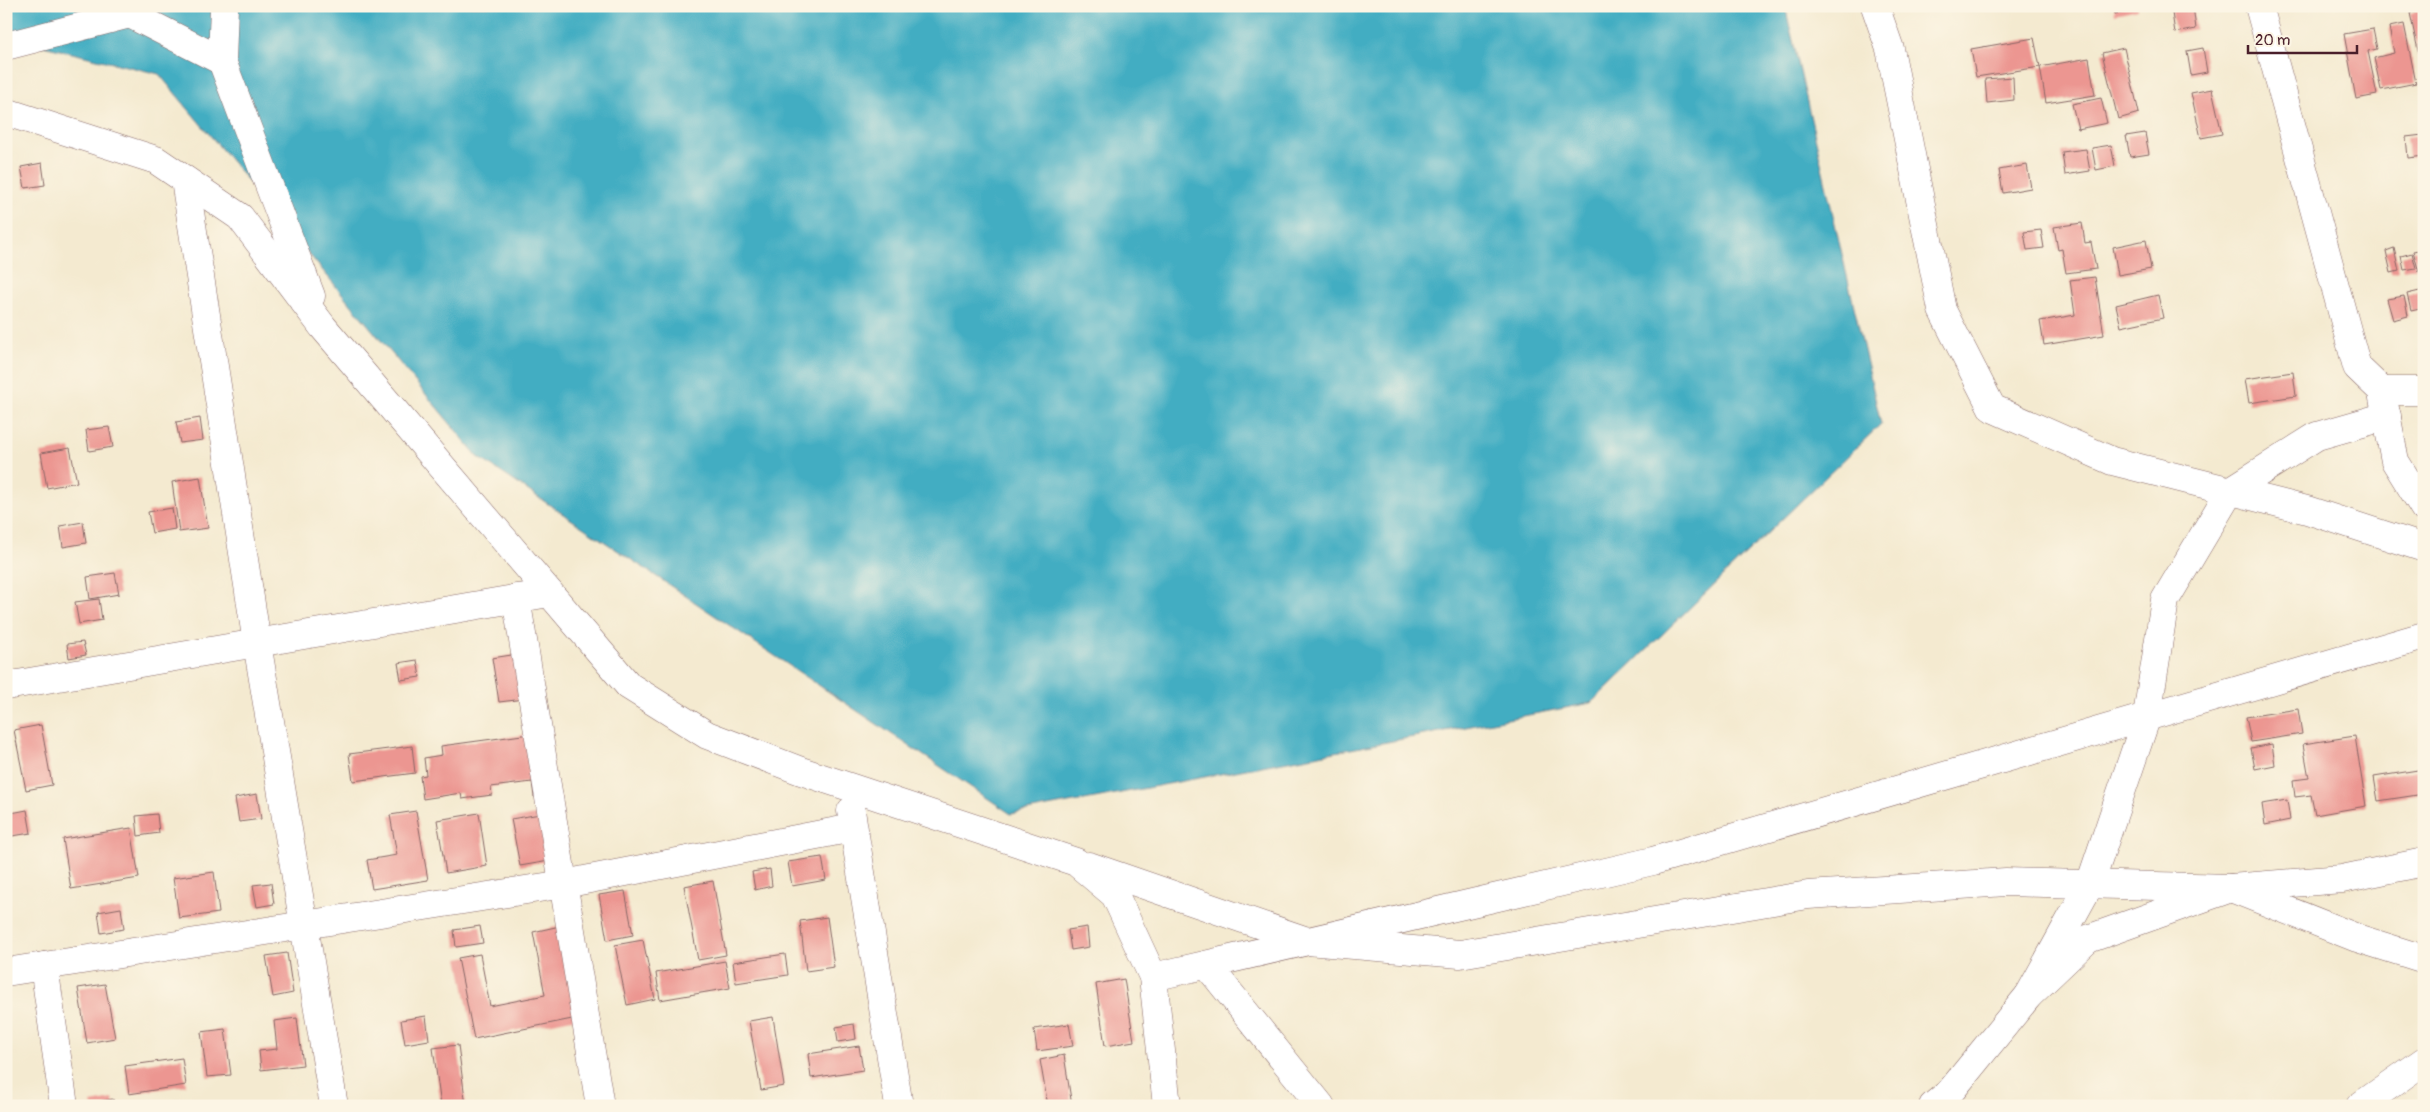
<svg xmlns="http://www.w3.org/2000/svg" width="2430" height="1112" font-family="Pangolin,sans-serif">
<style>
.water{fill:#43adc2;stroke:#466676}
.building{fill:#ec9691}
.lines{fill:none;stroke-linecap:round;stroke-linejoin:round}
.minor-casing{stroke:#866665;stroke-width:29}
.tertiary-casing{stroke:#866665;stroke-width:29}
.minor{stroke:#fff;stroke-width:28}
.tertiary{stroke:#fff;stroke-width:28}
</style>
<rect width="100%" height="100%" fill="#fcf5e5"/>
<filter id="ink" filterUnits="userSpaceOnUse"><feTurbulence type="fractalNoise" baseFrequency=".02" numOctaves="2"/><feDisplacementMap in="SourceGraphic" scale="10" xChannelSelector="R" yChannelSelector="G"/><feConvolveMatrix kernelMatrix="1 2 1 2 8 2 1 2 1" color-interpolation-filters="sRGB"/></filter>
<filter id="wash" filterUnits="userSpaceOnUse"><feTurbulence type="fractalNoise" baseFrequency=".0096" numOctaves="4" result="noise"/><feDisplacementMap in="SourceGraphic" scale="20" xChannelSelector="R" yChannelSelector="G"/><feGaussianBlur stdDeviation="1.12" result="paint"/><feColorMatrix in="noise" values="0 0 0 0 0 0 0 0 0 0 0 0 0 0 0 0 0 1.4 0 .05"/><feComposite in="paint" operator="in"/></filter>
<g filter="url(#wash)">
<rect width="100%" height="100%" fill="#f4ead0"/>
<polygon class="water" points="6,6 1785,6 1881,424 1591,703 1011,814 478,457 159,74 6,37"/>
<g id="blocks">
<g class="building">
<polygon points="2114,6 2138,6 2138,9 2115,14"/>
<polygon points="2171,6 2193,6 2196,29 2175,33"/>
<polygon points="2424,10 2424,74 2423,74 2410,13"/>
<polygon points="2404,24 2416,83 2381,90 2374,58 2394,53 2389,27"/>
<polygon points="2373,29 2377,49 2368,51 2377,95 2356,99 2344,34"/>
<polygon points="2034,38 2040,67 2089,58 2095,95 2046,103 2040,67 1976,77 1971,49"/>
<polygon points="2124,48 2139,113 2118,119 2102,53"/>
<polygon points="2203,48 2207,72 2191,75 2187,51"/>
<polygon points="2013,77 2014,100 1987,103 1985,79"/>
<polygon points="2212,89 2222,134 2201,138 2191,93"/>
<polygon points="2101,98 2107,123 2078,129 2072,104"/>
<polygon points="2145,133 2149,154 2130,157 2126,136"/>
<polygon points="2423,135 2424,156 2408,158 2406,137"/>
<polygon points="2111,145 2115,166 2096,170 2092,148"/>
<polygon points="2086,149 2090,171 2065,175 2062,152"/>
<polygon points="42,163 45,185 25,188 21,167"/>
<polygon points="2027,165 2031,188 2003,193 1999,170"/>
<polygon points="2082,223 2085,243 2091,242 2096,269 2066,273 2062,249 2058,250 2054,227"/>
<polygon points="2041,230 2044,248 2027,250 2024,232"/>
<polygon points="2146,240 2151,269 2118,275 2113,247"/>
<polygon points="2394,248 2399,271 2391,273 2386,251"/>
<polygon points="2424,249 2424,270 2419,272 2413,251"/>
<polygon points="2412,253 2416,268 2404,270 2401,256"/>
<polygon points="2095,277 2104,335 2044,345 2040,321 2075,315 2070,280"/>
<polygon points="2424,290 2424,308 2411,311 2407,294"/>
<polygon points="2158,295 2163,318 2121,327 2116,305"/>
<polygon points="2404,296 2408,316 2393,320 2387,299"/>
<polygon points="2293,372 2296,396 2249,403 2245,379"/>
<polygon points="200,418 203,440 180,443 176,422"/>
<polygon points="109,427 113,447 89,451 86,430"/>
<polygon points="70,448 77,482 47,488 41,453"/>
<polygon points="200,477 208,528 179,532 172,482"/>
<polygon points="172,508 175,529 152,533 148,512"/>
<polygon points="83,522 86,543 63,547 60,526"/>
<polygon points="115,573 119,594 90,599 87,577"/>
<polygon points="99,599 102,620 79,624 75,602"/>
<polygon points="83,642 86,655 69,658 67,644"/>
<polygon points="518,654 524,699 499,702 492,658"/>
<polygon points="417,660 420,677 401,680 398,663"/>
<polygon points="2298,709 2302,734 2251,742 2246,717"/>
<polygon points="41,725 52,785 26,790 14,730"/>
<polygon points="537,733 545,796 534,797 532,782 491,787 492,795 462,799 461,793 423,799 420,776 426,775 424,758 442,755 441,746"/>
<polygon points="2355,736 2366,806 2315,815 2311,795 2295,797 2293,780 2309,778 2303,744"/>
<polygon points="2272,744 2275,765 2255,769 2251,748"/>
<polygon points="412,746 415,773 353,781 349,754"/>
<polygon points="2424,769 2424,794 2378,801 2374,777"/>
<polygon points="257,794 261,819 239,822 235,798"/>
<polygon points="2287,800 2290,820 2265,825 2262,804"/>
<polygon points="27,810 31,833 6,837 6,814"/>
<polygon points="416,811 428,880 372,889 367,860 397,855 390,815"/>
<polygon points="479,813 487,866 446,873 437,820"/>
<polygon points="546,813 555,860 520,866 511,819"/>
<polygon points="157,814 159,833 138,836 136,816"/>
<polygon points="131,828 139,878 71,889 63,839"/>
<polygon points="822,857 826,880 792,886 788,862"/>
<polygon points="770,869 772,886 755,890 752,872"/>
<polygon points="214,872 219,913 179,918 173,878"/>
<polygon points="713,881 726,955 698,960 684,886"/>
<polygon points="271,883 274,904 257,907 253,885"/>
<polygon points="625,891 633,935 607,940 599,895"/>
<polygon points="121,908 124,929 101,933 98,912"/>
<polygon points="827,917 834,967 806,971 800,921"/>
<polygon points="480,926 483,943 456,947 454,930"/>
<polygon points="560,926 577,1018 474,1039 458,958 480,954 490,1006 545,995 533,932"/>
<polygon points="1087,927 1089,947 1071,950 1068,930"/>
<polygon points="643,940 655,999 627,1005 615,945"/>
<polygon points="287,953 293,993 273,997 266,956"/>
<polygon points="785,954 788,975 736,983 733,962"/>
<polygon points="725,961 730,988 660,1000 656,973"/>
<polygon points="1124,979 1134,1041 1105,1046 1096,984"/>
<polygon points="105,984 115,1038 87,1043 78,988"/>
<polygon points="426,1016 429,1040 405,1044 401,1020"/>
<polygon points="773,1017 784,1086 761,1090 749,1021"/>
<polygon points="297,1018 303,1065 261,1070 259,1051 277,1049 274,1021"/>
<polygon points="854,1024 856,1039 838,1042 836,1027"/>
<polygon points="1069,1024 1073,1046 1037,1051 1034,1029"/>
<polygon points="225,1029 231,1075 207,1077 201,1032"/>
<polygon points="458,1045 466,1106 441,1106 433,1048"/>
<polygon points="859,1046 863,1070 811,1078 808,1054"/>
<polygon points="1064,1055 1072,1106 1048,1106 1040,1060"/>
<polygon points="182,1058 186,1085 129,1094 125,1066"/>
<polygon points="113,1099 114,1106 92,1106 91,1103"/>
</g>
</g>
</g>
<g filter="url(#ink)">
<use href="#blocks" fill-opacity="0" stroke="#866665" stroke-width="1"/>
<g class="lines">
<g class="minor-casing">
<g id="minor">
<polyline points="224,6 222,61 311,296"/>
<polyline points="1875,6 1890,49 1942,310 1992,408 2112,461 2307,510 2424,548"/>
<polyline points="6,46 130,14 222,61"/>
<polyline points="6,112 156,160 240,217 323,327 629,686 707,735 801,771 1076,862 1115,895 1153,977 1167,1106"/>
<polyline points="185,180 257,643 334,1106"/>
<polyline points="2383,398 2395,461 2424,508"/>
<polyline points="516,598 600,1106"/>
<polyline points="6,686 549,593"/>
<polyline points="851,811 899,1106"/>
<polyline points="1089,866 1307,941 1460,954 1808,895 2006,882 2231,888 2342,879 2424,862"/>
<polyline points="1207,965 1321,1106"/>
<polyline points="44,966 64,1106"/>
<polyline points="6,972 564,884 853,828"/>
<polyline points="1153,977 1653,861 2424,636"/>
<polyline points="2029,995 2090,884 2147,716 2165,600 2230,491 2317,436 2387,416"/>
<polyline points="1933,1106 1950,1092 2029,995 2088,939 2231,888 2357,938 2424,959"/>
<polyline points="2360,1106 2424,1061"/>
</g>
</g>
<g class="tertiary-casing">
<polyline id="tertiary" points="2259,6 2357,367 2382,391 2424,391"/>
</g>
<use href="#minor" class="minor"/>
<use href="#tertiary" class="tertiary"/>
</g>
</g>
<rect width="2430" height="1112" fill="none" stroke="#fcf5e5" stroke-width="25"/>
<path d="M2248 45v8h109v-8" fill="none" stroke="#4a1f2b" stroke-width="2.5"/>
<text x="2255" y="45" font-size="15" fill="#4a1f2b" stroke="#fcf5e5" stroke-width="4" paint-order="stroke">20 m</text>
</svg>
